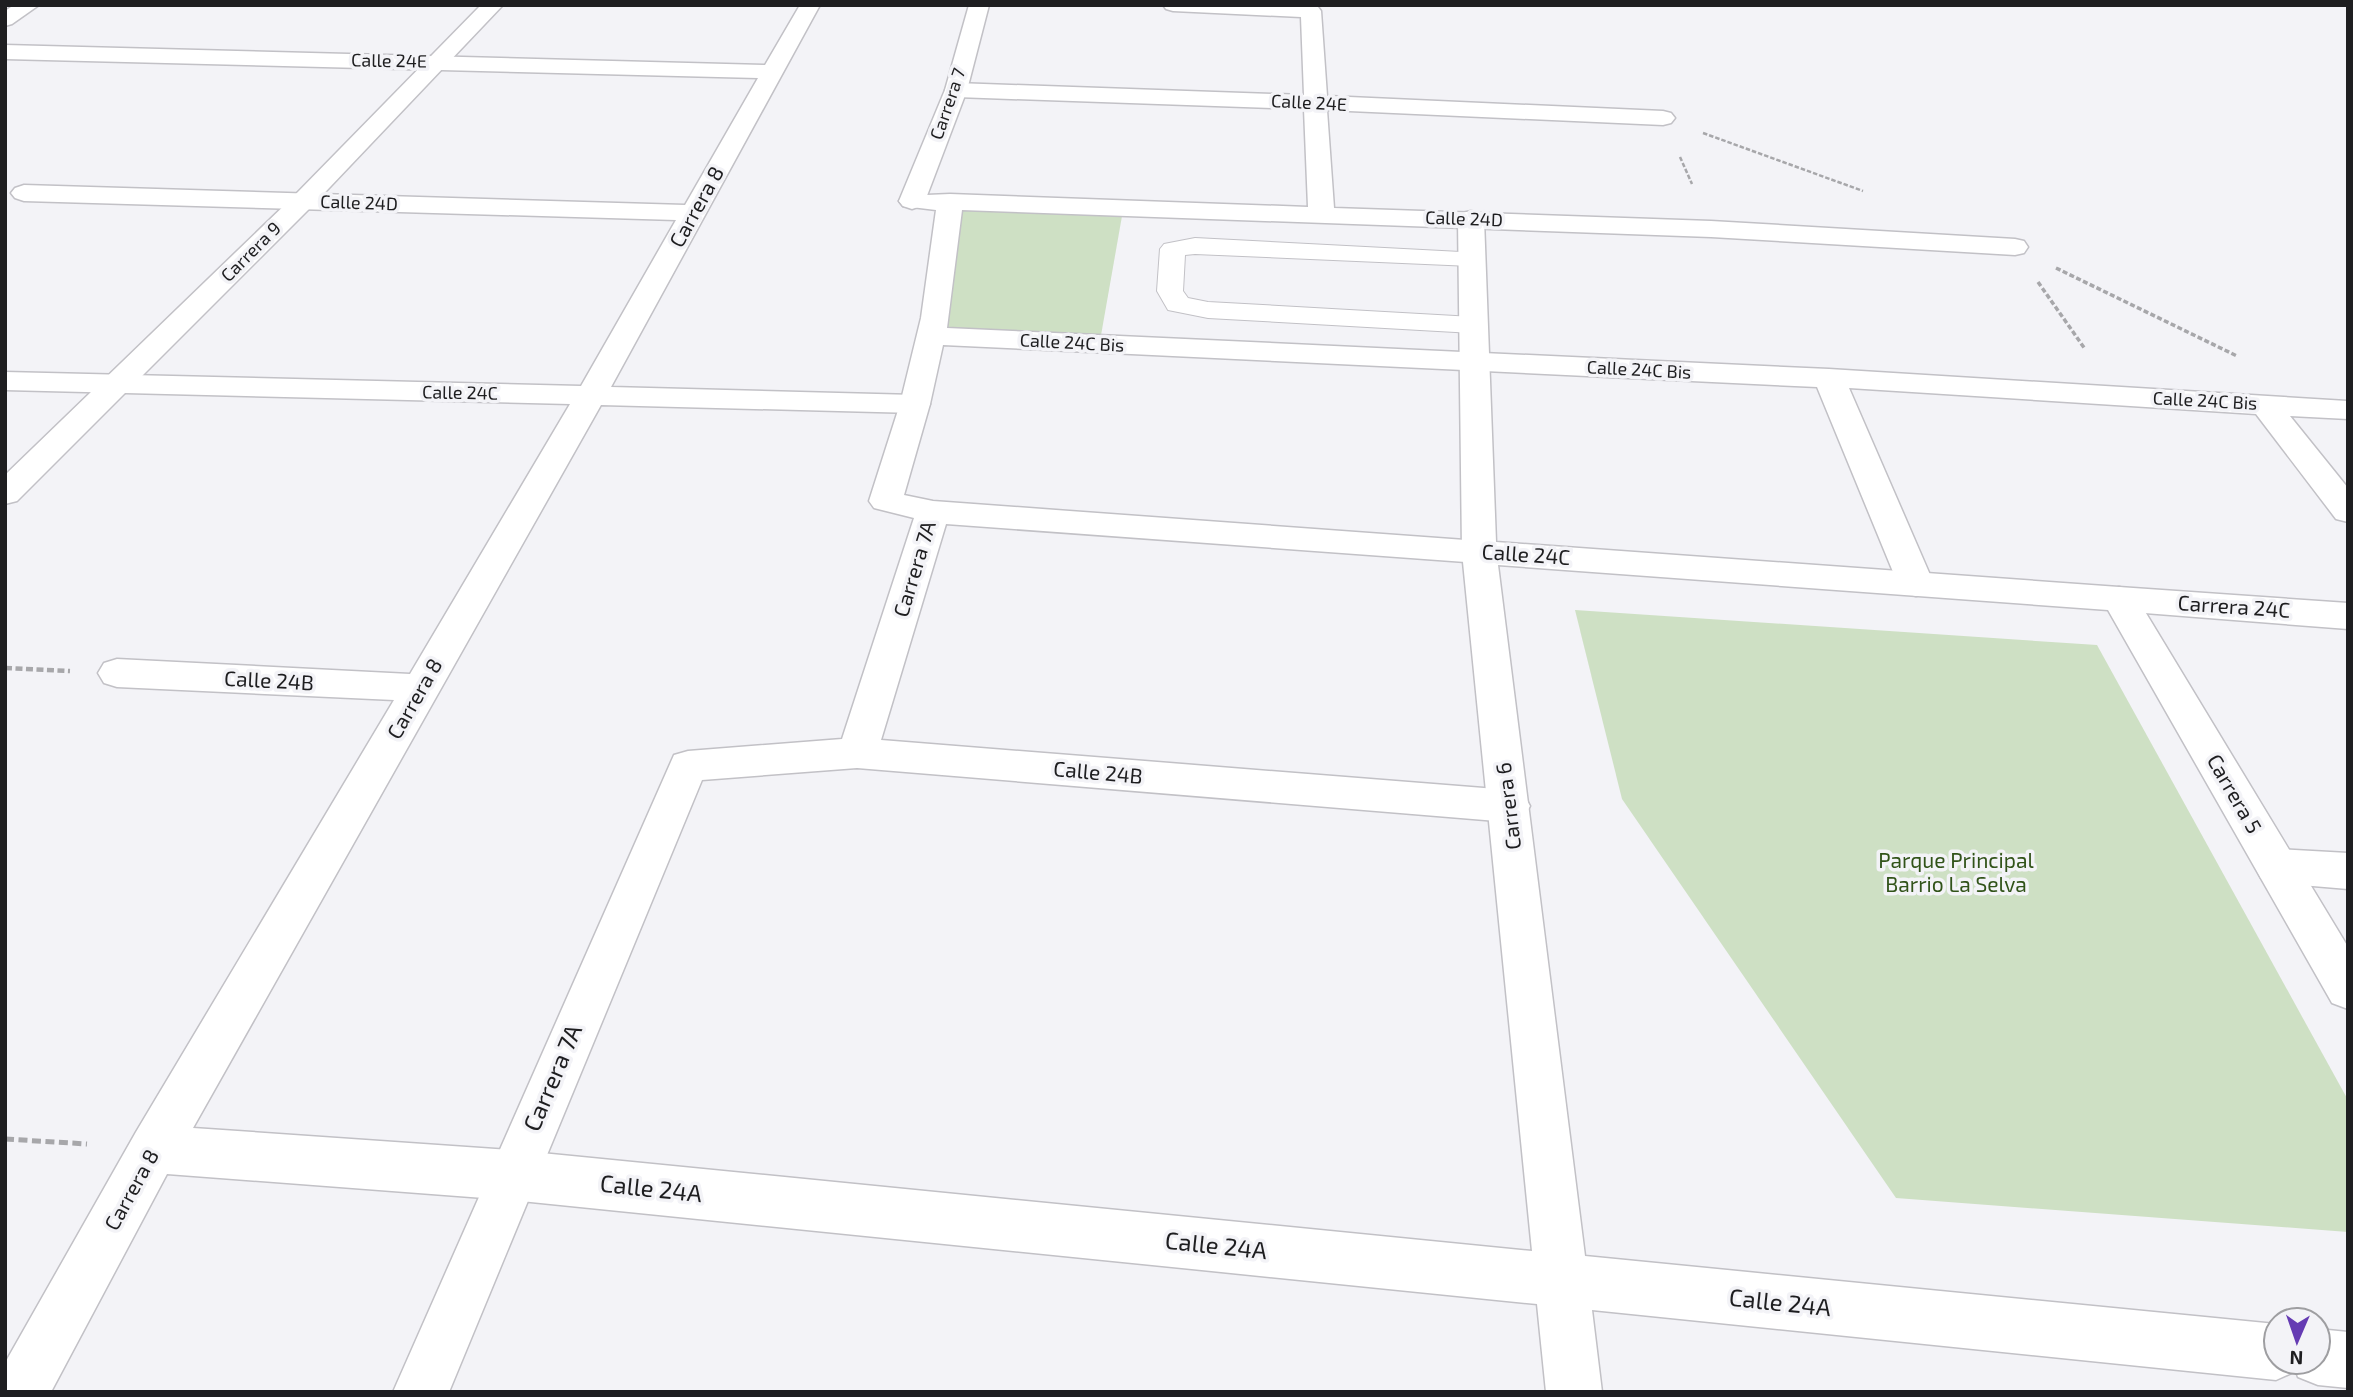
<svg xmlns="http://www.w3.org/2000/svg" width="2353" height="1397" font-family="'Exo 2',sans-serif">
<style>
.green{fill:#cee0c4}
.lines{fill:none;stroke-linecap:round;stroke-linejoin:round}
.service-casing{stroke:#c2c1c6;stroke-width:2}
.pedestrian-casing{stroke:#c2c1c6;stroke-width:3}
.minor-casing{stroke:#c2c1c6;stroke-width:3}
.tertiary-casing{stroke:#c2c1c6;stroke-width:3}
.path-far3{stroke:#a7a7aa;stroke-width:2.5;stroke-dasharray:4.5 2;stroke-linecap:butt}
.path-far2{stroke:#a7a7aa;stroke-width:3.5;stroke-dasharray:5 2.5;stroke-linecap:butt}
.path-far1{stroke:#a7a7aa;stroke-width:4.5;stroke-dasharray:7 3.5;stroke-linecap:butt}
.path{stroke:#a7a7aa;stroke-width:5;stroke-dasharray:9 4.5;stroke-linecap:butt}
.service{fill:#fff;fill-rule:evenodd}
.pedestrian{fill:#fff;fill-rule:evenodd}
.minor{fill:#fff;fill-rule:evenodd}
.tertiary{fill:#fff;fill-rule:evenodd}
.labels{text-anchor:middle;stroke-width:7;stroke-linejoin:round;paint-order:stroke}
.far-street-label{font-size:18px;fill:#1e1e20;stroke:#f3f3f7}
.street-label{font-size:21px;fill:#1e1e20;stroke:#f3f3f7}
.park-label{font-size:21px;fill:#315319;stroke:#f3f3f7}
.near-street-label{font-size:24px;fill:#1e1e20;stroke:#f3f3f7}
</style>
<rect width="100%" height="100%" fill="#f3f3f7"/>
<g class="green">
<polygon points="960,210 1122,216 1100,341 945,329"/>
<polygon points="1575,610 2097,645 2348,1100 2348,1232 1896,1198 1622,799"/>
</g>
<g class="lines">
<g class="service-casing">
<polygon id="service" points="1195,238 1480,253 1484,258 1480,263 1471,266 1195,254 1185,255 1183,291 1188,298 1208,302 1473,317 1483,319 1487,325 1483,331 1473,333 1208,318 1168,310 1157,291 1160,249 1164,244"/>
</g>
<g class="pedestrian-casing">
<g id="pedestrian">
<polygon points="1163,5 1318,7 1321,11 1327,96 1663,111 1671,113 1675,118 1671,123 1663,125 1327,110 1334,208 1711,221 2015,239 2024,241 2028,247 2024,253 2015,255 1711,237 962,210 947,328 1829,369 2347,401 2348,419 2290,416 2348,488 2348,522 2336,519 2256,414 1849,388 1934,584 1929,592 1916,596 1903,592 1898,584 1817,387 943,345 930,404 904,495 933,501 1479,541 1491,544 1496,552 1491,560 1479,563 946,524 881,740 1509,790 1524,795 1530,806 1524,817 1509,822 857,768 702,780 449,1392 393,1392 674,755 688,751 842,739 914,518 874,508 869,501 900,404 921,318 936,210 903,206 899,201 903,196 950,194 1308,207 1304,109 956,97 948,95 945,90 948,85 956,83 1304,95 1301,17 1173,11 1166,9"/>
<polygon points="2119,587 2348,603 2348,629 2119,611 2106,608 2101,599 2106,590"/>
<polygon points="2276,849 2348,853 2348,889 2276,883 2261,878 2255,866 2261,854"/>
</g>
</g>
<g class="minor-casing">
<g id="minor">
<polygon points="14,5 39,5 12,24 5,26 5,11"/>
<polygon points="800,5 820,5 611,387 915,395 926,397 930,404 926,411 915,413 601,405 193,1128 511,1150 1532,1251 1462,552 1458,219 1462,213 1471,211 1480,213 1484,219 1496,542 2119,587 2132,590 2348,947 2348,1009 2332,1003 2108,610 1498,565 1585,1256 2276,1324 2276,1362 2318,1362 2318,1329 2348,1332 2348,1388 2318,1385 2298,1377 2296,1371 2276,1380 1592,1310 1602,1392 1546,1392 1537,1304 511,1200 167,1174 51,1392 5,1392 5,1363 136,1132 394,700 117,687 104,683 98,673 104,663 117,659 410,674 570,404 5,390 5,372 581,386 676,220 24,201 15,198 11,193 15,188 24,185 685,205 758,78 5,59 5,45 765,65"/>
<polygon points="969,5 989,5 967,90 925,201 921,206 912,209 903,206 899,201 945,90"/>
</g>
</g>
<g class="tertiary-casing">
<polygon id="tertiary" points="481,5 503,5 311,207 17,501 5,504 5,475 293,197"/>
</g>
<g class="path-far3">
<polyline points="1703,133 1863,191"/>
<polyline points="1680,157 1692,184"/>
</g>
<g class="path-far2">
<polyline points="2056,268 2237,356"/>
<polyline points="2038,282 2085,349"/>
</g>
<polyline class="path-far1" points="5,668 70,671"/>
<polyline class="path" points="5,1139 87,1144"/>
<use href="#service" class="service"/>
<use href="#pedestrian" class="pedestrian"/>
<use href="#minor" class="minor"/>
<use href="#tertiary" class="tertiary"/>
</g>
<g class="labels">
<g class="far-street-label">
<text transform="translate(389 61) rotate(1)" y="6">Calle 24E</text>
<text transform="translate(1309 103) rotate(3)" y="6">Calle 24E</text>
<text transform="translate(948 104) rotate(-71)" y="6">Carrera 7</text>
<text transform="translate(359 203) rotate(2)" y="6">Calle 24D</text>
<text transform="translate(1464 219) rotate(2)" y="6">Calle 24D</text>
<text transform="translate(251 252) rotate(-45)" y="6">Carrera 9</text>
<text transform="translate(1072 343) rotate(3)" y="6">Calle 24C Bis</text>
<text transform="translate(1639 370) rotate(3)" y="6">Calle 24C Bis</text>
<text transform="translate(460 393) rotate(1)" y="6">Calle 24C</text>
<text transform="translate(2205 401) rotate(3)" y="6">Calle 24C Bis</text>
</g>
<g class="street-label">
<text transform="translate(697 207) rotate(-61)" y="7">Carrera 8</text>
<text transform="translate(1526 555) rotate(4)" y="7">Calle 24C</text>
<text transform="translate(915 569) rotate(-73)" y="7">Carrera 7A</text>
<text transform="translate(2234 607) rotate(4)" y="7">Carrera 24C</text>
<text transform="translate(269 681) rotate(3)" y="7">Calle 24B</text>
<text transform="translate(415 699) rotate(-60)" y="7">Carrera 8</text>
<text transform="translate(1098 773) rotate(5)" y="7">Calle 24B</text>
<text transform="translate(2234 794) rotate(60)" y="7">Carrera 5</text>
<text transform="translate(1509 806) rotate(-97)" y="7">Carrera 6</text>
<text transform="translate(132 1190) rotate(-61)" y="7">Carrera 8</text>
</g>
<g class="park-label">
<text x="1956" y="868">Parque Principal<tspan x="1956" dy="24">Barrio La Selva</tspan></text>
</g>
<g class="near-street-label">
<text transform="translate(553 1078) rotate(-67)" y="8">Carrera 7A</text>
<text transform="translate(651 1189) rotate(6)" y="8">Calle 24A</text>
<text transform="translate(1216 1246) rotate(6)" y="8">Calle 24A</text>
<text transform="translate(1780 1303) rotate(6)" y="8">Calle 24A</text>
</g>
</g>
<rect width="2353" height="1397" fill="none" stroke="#1e1e20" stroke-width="14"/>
<g transform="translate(2297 1341) rotate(182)"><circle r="33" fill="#f3f3f7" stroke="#9e9ea1" stroke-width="2"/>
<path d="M0-5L12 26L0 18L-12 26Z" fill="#653bb3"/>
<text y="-10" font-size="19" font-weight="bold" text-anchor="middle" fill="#1e1e20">N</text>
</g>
</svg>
